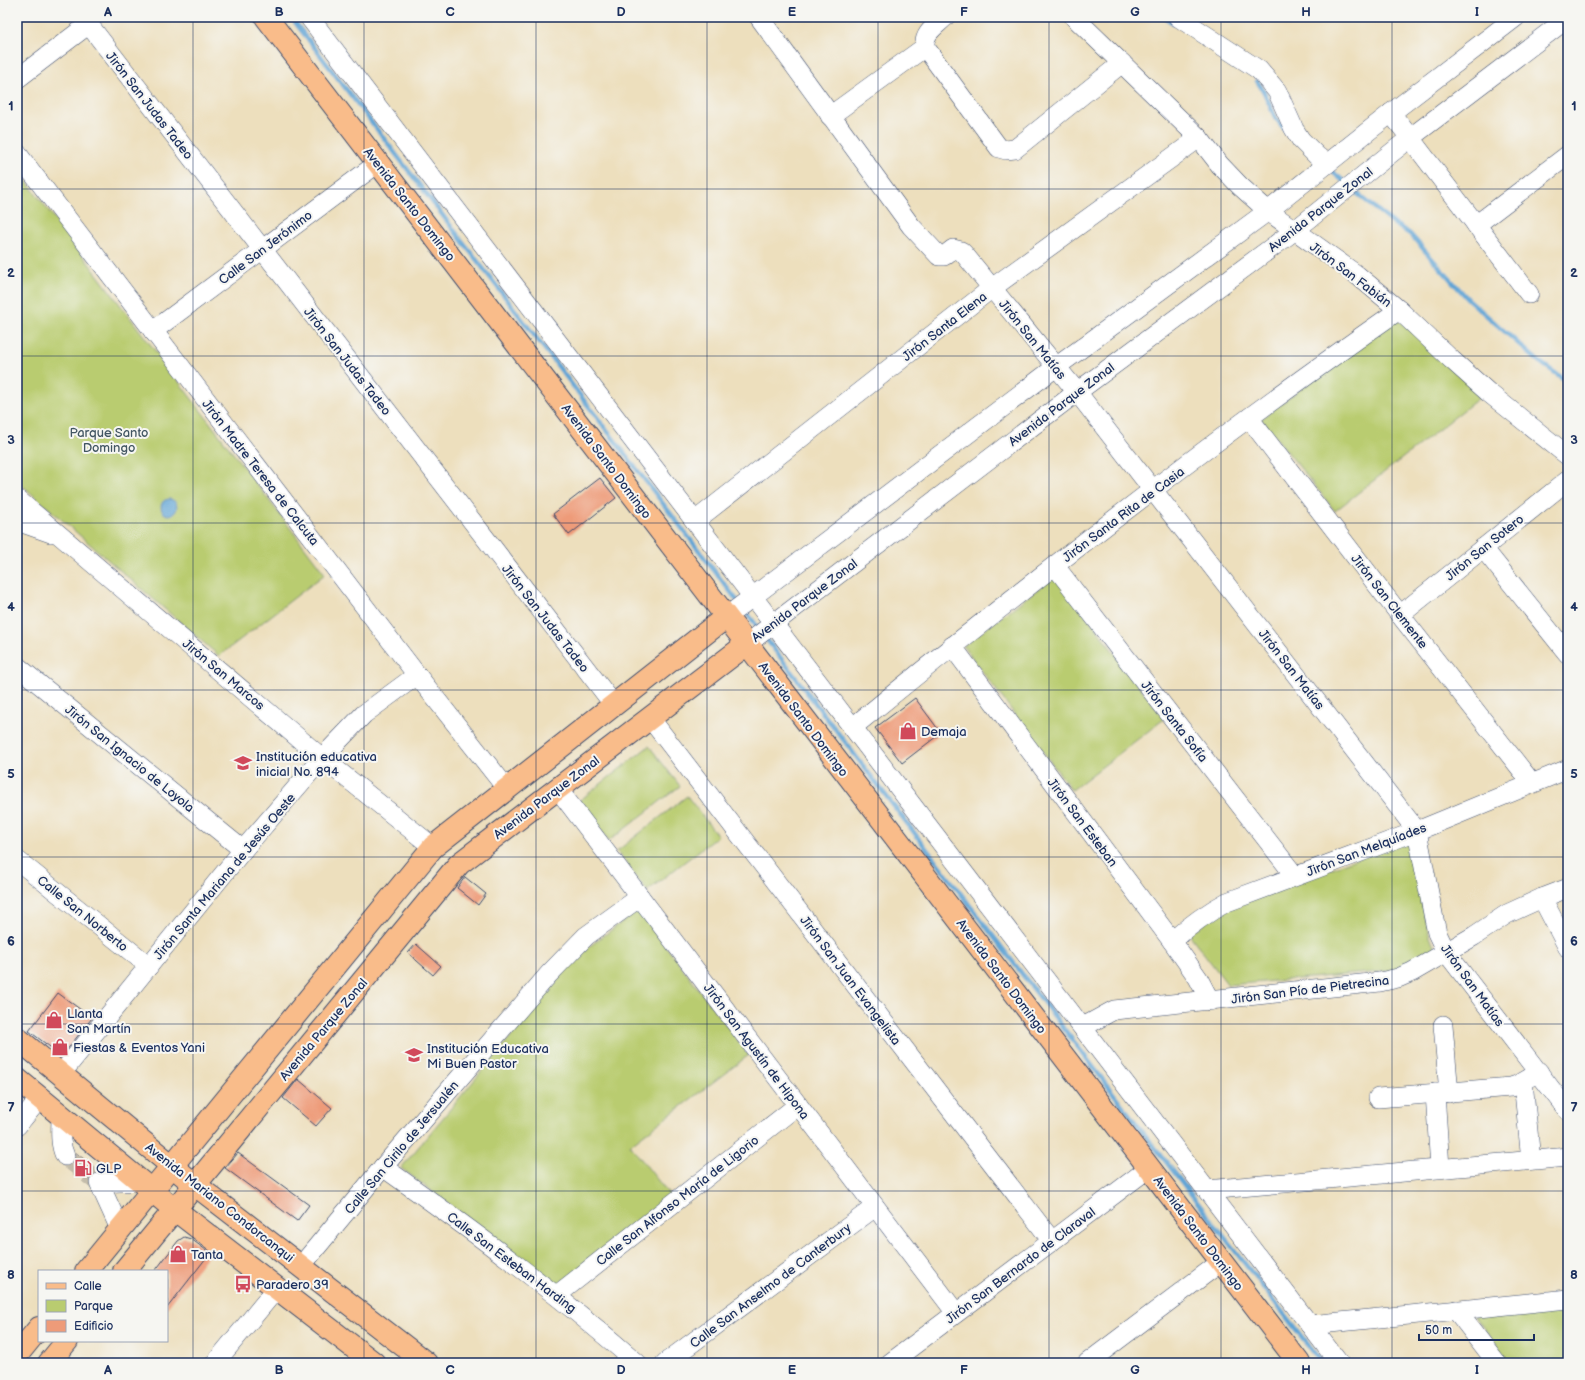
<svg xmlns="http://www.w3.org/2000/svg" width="1585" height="1380" font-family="'Balsamiq Sans',sans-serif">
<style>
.green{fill:#b9cc70;stroke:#6a7e67}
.water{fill:#61a4d5;stroke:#3e6a9a}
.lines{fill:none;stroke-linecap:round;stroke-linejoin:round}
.stream{stroke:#61a4d5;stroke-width:4.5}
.building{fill:#ee9b79}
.minor-tunnel{stroke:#c3bcaa;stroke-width:19;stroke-dasharray:19 10;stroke-linecap:butt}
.minor-casing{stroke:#3a496c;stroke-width:20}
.major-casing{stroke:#3a496c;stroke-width:24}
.minor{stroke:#fff;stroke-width:19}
.major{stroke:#f9bc8a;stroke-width:22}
.grid{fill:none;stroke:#1b2f5e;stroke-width:1;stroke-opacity:0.55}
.labels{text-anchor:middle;stroke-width:4;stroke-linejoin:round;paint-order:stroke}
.street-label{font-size:13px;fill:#1b2f5e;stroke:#f6f6f2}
.park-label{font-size:13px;fill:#425662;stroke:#f6f6f2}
.poi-label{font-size:13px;fill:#1b2f5e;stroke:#f6f6f2;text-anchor:start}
.neatline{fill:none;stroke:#1b2f5e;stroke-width:1.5}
.grid-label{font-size:13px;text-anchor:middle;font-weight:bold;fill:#1b2f5e}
</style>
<rect width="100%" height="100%" fill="#f6f6f2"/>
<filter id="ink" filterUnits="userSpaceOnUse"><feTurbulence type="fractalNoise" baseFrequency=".025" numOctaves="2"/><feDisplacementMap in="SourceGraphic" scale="8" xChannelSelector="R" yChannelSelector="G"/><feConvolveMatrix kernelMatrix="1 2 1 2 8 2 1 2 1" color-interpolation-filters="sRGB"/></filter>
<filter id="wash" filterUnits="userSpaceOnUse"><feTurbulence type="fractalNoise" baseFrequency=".012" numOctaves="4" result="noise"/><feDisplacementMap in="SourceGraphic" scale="16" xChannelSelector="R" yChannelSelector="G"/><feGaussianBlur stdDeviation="0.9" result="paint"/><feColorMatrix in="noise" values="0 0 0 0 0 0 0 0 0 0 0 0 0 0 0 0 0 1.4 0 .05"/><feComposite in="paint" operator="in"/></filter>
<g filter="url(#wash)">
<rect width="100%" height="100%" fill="#eddfbd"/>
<g class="green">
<polygon points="17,169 325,574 219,656 17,481"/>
<polygon points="1398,315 1484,394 1335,511 1261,419"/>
<polygon points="1056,575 1164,719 1072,790 963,646"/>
<polygon points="649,746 680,786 609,841 579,801"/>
<polygon points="687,796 718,836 647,891 617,851"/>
<path d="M1411,837C1413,848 1416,859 1418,870C1422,900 1422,920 1435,949L1405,965L1392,970L1379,972L1228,985L1189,934L1221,912Z"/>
<polygon points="638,910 749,1055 630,1145 671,1197 558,1286 401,1168 562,975 586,949"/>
<polygon points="1568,1303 1568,1363 1510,1363 1470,1310"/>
</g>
<circle class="water" cx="169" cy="507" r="8"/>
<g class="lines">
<g class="stream">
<polyline points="291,17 739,603"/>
<polyline points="1164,17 1173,23"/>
<polyline points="1257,81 1264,92 1275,117 1285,130"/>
<polyline points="1328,168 1347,184"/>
<polyline points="1352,189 1393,223 1410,234 1468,299 1537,360 1568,382"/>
<polyline points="744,609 760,630"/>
<polyline points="764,636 1139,1127 1322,1363"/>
</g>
</g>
<g id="blocks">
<g class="building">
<polygon points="600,478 616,498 569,535 553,514"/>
<polygon points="915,698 941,733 902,763 875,728"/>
<polygon points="465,877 486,894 478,905 457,888"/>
<polygon points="416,944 441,966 433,975 408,953"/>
<polygon points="58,993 92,1018 62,1056 29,1031"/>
<polygon points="298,1079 332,1108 316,1126 283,1098"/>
<polygon points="75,1152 100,1172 93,1174 88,1181 69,1166 74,1163 76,1157"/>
<polygon points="238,1153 309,1205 297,1221 225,1168"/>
<polygon points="184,1237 191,1239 210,1253 167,1308 167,1271 155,1271 178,1241"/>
</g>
</g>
</g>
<g filter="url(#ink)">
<use href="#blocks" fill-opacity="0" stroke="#3a496c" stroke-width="1"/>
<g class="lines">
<polyline class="minor-tunnel" points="65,1156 99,1183"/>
<g class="minor-casing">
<g id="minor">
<polyline points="83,17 614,705"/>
<polyline points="309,17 1339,1363"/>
<polyline points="759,17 911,226 939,256 944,256 953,249 961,251 964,254 1077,392 1417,831 1434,919 1437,933 1446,952 1568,1111"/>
<path d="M945,17C936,26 923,33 925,47L999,148L1006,150L1015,149L1122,63"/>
<polyline points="1074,17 1199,138 1220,165 1240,186 1268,211 1357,275 1399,310 1452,360 1489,393 1568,456"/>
<polyline points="1178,17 1259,70 1277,91 1294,129 1301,140 1318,157 1328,163"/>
<polyline points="17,79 89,24"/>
<polyline points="1391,113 1529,294"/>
<polyline points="830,116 925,47"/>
<polyline points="17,153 417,675 507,789"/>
<polyline points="1476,225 1568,155"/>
<polyline points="153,331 378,163"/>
<polyline points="1249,418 1400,615 1532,783"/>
<polyline points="17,499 322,758 433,847"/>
<polyline points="17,521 51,533"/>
<polyline points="695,521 992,288 1199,138"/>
<polyline points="1483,548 1568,654"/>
<polyline points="1055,566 1295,876"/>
<polyline points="1400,615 1568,480"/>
<polyline points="726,617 1056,367 1268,211 1391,113 1516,17"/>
<polyline points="747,644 1077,392 1294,231 1410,138 1568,18"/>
<polyline points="952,646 1172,941 1198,978 1210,1001"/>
<polyline points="17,666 243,850"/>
<polyline points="650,718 1052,1241"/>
<path d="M853,727C1030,582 1211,441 1399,310"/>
<polyline points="558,789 956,1313"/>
<polyline points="17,860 149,966"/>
<polyline points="1542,898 1568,948"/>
<path d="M1172,941C1189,926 1206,913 1227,902L1417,831L1568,769"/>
<polyline points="1443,1025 1449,1093"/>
<polyline points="1083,1027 1114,1010 1380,982 1398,978 1412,972 1474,936 1507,914 1542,898 1568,888"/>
<polyline points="61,1074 243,850 322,758 364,714 417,675"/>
<polyline points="1523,1082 1531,1160"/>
<polyline points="1435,1093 1440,1168"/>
<polyline points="1378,1098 1511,1087 1517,1085 1539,1072"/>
<path d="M61,1115C61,1130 59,1143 65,1156"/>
<polyline points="17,1126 40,1098"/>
<path d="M383,1167C470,1229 556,1292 637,1363"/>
<polyline points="1207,1190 1568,1157"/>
<polyline points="120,1229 99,1183 141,1181"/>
<polyline points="301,1266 383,1167 549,974 586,936 640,897"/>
<polyline points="557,1295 798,1105"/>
<polyline points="1456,1310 1497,1363"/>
<polyline points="1310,1325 1568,1299"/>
<polyline points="215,1363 277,1288"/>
<polyline points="665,1363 875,1207"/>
<polyline points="890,1363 1149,1168"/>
<polyline points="1087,1363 1221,1262"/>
</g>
</g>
<g class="major-casing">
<g id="major">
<polyline points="266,17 1299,1363"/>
<polyline points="17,1038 194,1184 426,1363"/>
<polyline points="17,1079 174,1209 374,1363"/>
<polyline points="86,1271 433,847 726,617"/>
<polyline points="124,1271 459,864 747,644"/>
<polyline points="17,1355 39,1328"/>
<polyline points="49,1363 67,1341"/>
</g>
</g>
<use href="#minor" class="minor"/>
<use href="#major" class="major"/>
</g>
</g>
<path class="grid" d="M193,17V1363M364,17V1363M536,17V1363M707,17V1363M878,17V1363M1049,17V1363M1221,17V1363M1392,17V1363M17,189H1568M17,356H1568M17,523H1568M17,690H1568M17,857H1568M17,1024H1568M17,1191H1568"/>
<defs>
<g id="shop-bare" transform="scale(1.38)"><path d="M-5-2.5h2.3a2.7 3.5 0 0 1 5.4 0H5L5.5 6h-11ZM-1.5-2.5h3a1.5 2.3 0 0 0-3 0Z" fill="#d1495b" stroke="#f6f6f2" stroke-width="2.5" paint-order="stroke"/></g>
<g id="school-bare" transform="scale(1.38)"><path d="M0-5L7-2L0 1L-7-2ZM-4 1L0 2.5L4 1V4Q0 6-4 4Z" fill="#d1495b" stroke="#f6f6f2" stroke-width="2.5" paint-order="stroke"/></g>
<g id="fuel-bare" transform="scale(1.38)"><path d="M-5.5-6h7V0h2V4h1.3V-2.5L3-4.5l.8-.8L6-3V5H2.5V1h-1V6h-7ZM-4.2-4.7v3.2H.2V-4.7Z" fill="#d1495b" stroke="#f6f6f2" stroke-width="2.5" paint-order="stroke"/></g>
<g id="bus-bare" transform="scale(1.38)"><path d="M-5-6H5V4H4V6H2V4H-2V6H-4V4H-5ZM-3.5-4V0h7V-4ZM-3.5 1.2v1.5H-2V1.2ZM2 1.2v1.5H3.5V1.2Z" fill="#d1495b" stroke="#f6f6f2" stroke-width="2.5" paint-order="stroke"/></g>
</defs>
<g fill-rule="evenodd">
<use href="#shop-bare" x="908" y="731"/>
<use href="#school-bare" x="243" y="763"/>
<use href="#shop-bare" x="54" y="1020"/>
<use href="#shop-bare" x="60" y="1047"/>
<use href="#school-bare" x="414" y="1055"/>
<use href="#fuel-bare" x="83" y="1168"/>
<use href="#shop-bare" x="178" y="1254"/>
<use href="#bus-bare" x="243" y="1284"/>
</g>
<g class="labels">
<g class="street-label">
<text transform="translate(150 105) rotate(52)" y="5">Jirón San Judas Tadeo</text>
<text transform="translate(410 204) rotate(52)" y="5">Avenida Santo Domingo</text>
<text transform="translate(1320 209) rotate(-38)" y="5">Avenida Parque Zonal</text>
<text transform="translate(265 247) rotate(-37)" y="5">Calle San Jerónimo</text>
<text transform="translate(1351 274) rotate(37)" y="5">Jirón San Fabián</text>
<text transform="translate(944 326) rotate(-38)" y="5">Jirón Santa Elena</text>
<text transform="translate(1033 339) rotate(51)" y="5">Jirón San Matías</text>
<text transform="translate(348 361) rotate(52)" y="5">Jirón San Judas Tadeo</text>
<text transform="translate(1061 404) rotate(-37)" y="5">Avenida Parque Zonal</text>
<text transform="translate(607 461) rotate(53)" y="5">Avenida Santo Domingo</text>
<text transform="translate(261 472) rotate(52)" y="5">Jirón Madre Teresa de Calcuta</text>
<text transform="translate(1123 514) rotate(-37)" y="5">Jirón Santa Rita de Casia</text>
<text transform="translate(1484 547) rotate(-39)" y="5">Jirón San Sotero</text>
<text transform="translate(804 600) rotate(-37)" y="5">Avenida Parque Zonal</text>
<text transform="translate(1390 601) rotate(52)" y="5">Jirón San Clemente</text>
<text transform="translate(546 618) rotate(52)" y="5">Jirón San Judas Tadeo</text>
<text transform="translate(1292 669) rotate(52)" y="5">Jirón San Matías</text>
<text transform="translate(224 674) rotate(40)" y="5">Jirón San Marcos</text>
<text transform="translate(804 719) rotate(53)" y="5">Avenida Santo Domingo</text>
<text transform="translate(1175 721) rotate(52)" y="5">Jirón Santa Sofía</text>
<text transform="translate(130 758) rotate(39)" y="5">Jirón San Ignacio de Loyola</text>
<text transform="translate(546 797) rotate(-37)" y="5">Avenida Parque Zonal</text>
<text transform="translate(1083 822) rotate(53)" y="5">Jirón San Esteban</text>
<text transform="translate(1366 849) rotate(-21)" y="5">Jirón San Melquíades</text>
<text transform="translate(224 876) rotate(-50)" y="5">Jirón Santa Mariana de Jesús Oeste</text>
<text transform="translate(83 913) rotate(39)" y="5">Calle San Norberto</text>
<text transform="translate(1002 976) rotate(53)" y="5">Avenida Santo Domingo</text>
<text transform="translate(851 980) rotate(53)" y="5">Jirón San Juan Evangelista</text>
<text transform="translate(1473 985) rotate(54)" y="5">Jirón San Matías</text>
<text transform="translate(1310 989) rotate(-7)" y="5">Jirón San Pío de Pietrecina</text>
<text transform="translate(323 1029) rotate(-50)" y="5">Avenida Parque Zonal</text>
<text transform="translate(757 1051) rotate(53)" y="5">Jirón San Agustín de Hipona</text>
<text transform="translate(401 1147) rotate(-50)" y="5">Calle San Cirilo de Jersualén</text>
<text transform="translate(677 1200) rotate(-38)" y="5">Calle San Alfonso María de Ligorio</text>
<text transform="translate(220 1202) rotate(38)" y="5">Avenida Mariano Condorcanqui</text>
<text transform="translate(1199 1233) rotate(53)" y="5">Avenida Santo Domingo</text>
<text transform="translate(512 1262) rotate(37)" y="5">Calle San Esteban Harding</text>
<text transform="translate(1020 1265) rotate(-37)" y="5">Jirón San Bernardo de Claraval</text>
<text transform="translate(770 1285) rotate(-37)" y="5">Calle San Anselmo de Canterbury</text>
</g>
<g class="park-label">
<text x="109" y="437">Parque Santo<tspan x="109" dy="15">Domingo</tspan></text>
</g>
<g class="poi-label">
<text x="921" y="736">Demaja</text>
<text x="256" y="761">Institución educativa<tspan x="256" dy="15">inicial No. 894</tspan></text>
<text x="67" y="1018">Llanta<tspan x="67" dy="15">San Martín</tspan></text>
<text x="73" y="1052">Fiestas &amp; Eventos Yani</text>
<text x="427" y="1053">Institución Educativa<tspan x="427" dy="15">Mi Buen Pastor</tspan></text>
<text x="96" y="1173">GLP</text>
<text x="191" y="1259">Tanta</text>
<text x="256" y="1289">Paradero 39</text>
</g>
</g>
<rect width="1585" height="1380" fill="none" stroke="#f6f6f2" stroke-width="44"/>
<rect x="38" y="1270" width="130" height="72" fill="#f6f6f2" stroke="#9ea6b7"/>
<rect x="46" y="1283" width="20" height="6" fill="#f9bc8a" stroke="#9ea6b7"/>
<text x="74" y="1290" font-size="12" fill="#1b2f5e">Calle</text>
<rect x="46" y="1300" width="20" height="12" fill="#b9cc70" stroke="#9ea6b7"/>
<text x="74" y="1310" font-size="12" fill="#1b2f5e">Parque</text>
<rect x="46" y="1320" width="20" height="12" fill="#ee9b79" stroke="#9ea6b7"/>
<text x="74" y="1330" font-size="12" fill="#1b2f5e">Edificio</text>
<path d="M1419 1334v6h115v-6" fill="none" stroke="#1b2f5e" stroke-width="2"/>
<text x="1425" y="1334" font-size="12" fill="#1b2f5e" stroke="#f6f6f2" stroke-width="3" paint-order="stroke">50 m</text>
<rect x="22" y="22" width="1541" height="1336" class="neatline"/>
<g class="grid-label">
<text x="108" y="16">A</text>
<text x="279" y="16">B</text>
<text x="450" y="16">C</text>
<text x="621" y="16">D</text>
<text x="792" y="16">E</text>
<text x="964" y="16">F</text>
<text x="1135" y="16">G</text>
<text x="1306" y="16">H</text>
<text x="1477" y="16">I</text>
<text x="11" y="110">1</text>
<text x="1574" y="110">1</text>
<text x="11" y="277">2</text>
<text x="1574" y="277">2</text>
<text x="11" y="444">3</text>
<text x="1574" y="444">3</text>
<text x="11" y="611">4</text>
<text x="1574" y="611">4</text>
<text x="11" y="778">5</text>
<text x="1574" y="778">5</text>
<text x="11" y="945">6</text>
<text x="1574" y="945">6</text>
<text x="11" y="1112">7</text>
<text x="1574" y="1112">7</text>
<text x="11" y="1279">8</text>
<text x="1574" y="1279">8</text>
<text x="108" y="1374">A</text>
<text x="279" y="1374">B</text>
<text x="450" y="1374">C</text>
<text x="621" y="1374">D</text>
<text x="792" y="1374">E</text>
<text x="964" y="1374">F</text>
<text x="1135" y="1374">G</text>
<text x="1306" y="1374">H</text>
<text x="1477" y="1374">I</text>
</g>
</svg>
